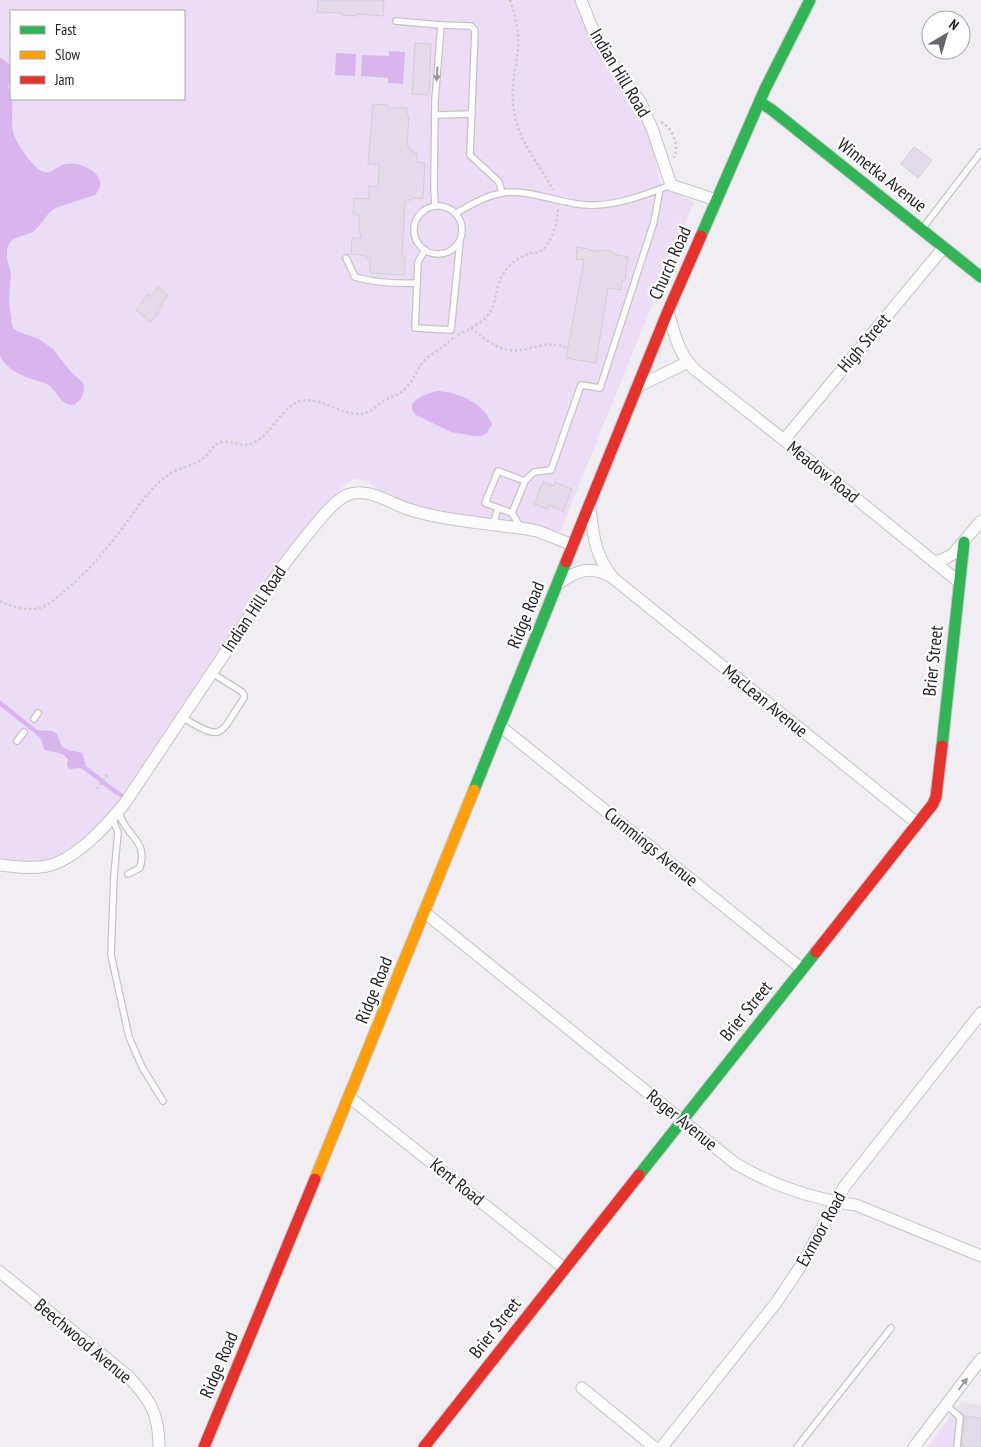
<svg xmlns="http://www.w3.org/2000/svg" width="981" height="1447" font-family="'PT Sans Narrow',sans-serif">
<style>
.built{fill:#e8e2ec}
.green{fill:#ecddf6;fill-rule:evenodd}
.water{fill:#d8b6ed}
.lines{fill:none;stroke-linecap:round;stroke-linejoin:round}
.stream{stroke:#d8b6ed;stroke-width:4}
.building{fill:#e4dbea;stroke:#d0cfd2}
.lane-casing{stroke:#c5c3c6;stroke-width:8}
.street-casing{stroke:#c5c3c6;stroke-width:13}
.fast-casing{stroke:#c5c3c6;stroke-width:13}
.slow-casing{stroke:#c5c3c6;stroke-width:13}
.jam-casing{stroke:#c5c3c6;stroke-width:13}
.path{stroke:#cdccce;stroke-width:2.5;stroke-dasharray:2.5 2.5;stroke-linecap:butt}
.lane{stroke:#fdfcfd;stroke-width:5.5}
.street{stroke:#fdfcfd;stroke-width:11}
.fast{stroke:#30b455;stroke-width:11}
.slow{stroke:#ff9f0a;stroke-width:11}
.jam{stroke:#e5322d;stroke-width:11}
.oneway{fill:#99989a}
.labels{text-anchor:middle;stroke-width:4.5;stroke-linejoin:round;paint-order:stroke}
.street-label{font-size:18px;fill:#1f1d20;stroke:#fff}
</style>
<rect width="100%" height="100%" fill="#f0eef2"/>
<polygon class="built" points="961,1402 981,1405 981,1447 954,1447 956,1427 955,1423 950,1420 947,1422"/>
<g class="green">
<path d="M0,0H575C583,18 587,37 597,53C611,76 630,95 642,120C647,129 652,142 654,152C657,163 656,176 664,185C671,193 684,197 694,202L560,532L535,524L478,518L420,507L396,500L383,493L365,480L357,479L349,481L339,490L267,578L114,808C94,830 70,857 39,863C28,865 11,861 0,860ZM11,11H184V99H11Z"/>
<polygon points="950,1420 955,1423 956,1427 954,1447 927,1447 947,1422"/>
</g>
<g class="water">
<polygon points="389,51 405,52 403,84 388,83 388,78 361,76 362,55 389,56"/>
<polygon points="336,53 356,54 355,76 335,75"/>
<path d="M0,58C4,60 10,63 11,68C13,73 10,77 9,82C7,88 11,95 12,100C13,111 11,121 13,131C16,144 26,156 35,166C39,170 43,173 48,172C55,171 59,165 66,164C82,161 112,176 95,195L55,208L49,213L39,226L33,232L13,239L9,244L7,249V259L11,273L9,301L12,325L14,329L19,332L39,339L53,349L71,372L82,382L84,386V391L81,399L74,405C61,405 58,394 50,386C45,382 40,382 35,380C22,376 5,369 0,355Z"/>
<path d="M438,391C461,393 483,403 492,424L487,433L481,436H475L451,432L416,415L412,410V404C419,396 428,393 438,391Z"/>
<path d="M0,700L37,730C43,732 48,729 54,732C60,735 58,741 62,746C67,751 76,751 82,753L86,766L118,791L116,795L84,770L80,768L70,769L67,766L68,759C61,750 53,754 44,749L41,739L38,736L0,706Z"/>
</g>
<g class="lines">
<polyline class="stream" points="113,789 122,796"/>
</g>
<g class="building">
<polygon points="318,0 384,0 383,16 357,14 357,16 342,15 342,13 317,12"/>
<polygon points="415,43 431,44 429,95 412,94"/>
<polygon points="373,104 388,105 389,108 407,108 407,116 409,116 407,145 414,153 417,153 417,162 425,163 423,199 414,198 412,200 405,200 402,257 405,257 405,275 370,273 370,259 366,258 366,256 351,254 352,238 361,238 359,228 359,215 353,215 354,198 369,199 369,186 378,187 379,165 368,164"/>
<polygon points="914,147 932,160 918,178 901,164"/>
<polygon points="577,247 596,251 608,250 617,255 628,257 625,281 622,280 621,290 608,288 596,363 566,358 584,260 576,259"/>
<polygon points="158,287 168,295 161,305 163,307 151,322 136,310 148,294 150,297"/>
<polygon points="543,482 554,486 555,482 572,489 563,511 548,505 547,509 534,504"/>
<polygon points="965,1416 981,1418 981,1447 962,1447"/>
</g>
<g class="lines">
<g class="lane-casing">
<g id="lane">
<polyline points="396,21 441,25 471,26 475,30 470,155 499,182 502,193"/>
<polyline points="435,115 472,114"/>
<polyline points="435,205 434,189 435,101 441,25"/>
<circle cx="438" cy="230" r="24"/>
<path d="M456,213C471,205 485,196 502,193C532,188 565,207 597,205C622,204 647,194 671,185"/>
<polyline points="922,229 981,152"/>
<polyline points="425,250 418,262 415,328 451,330 460,242"/>
<path d="M346,258L355,277C376,283 395,284 417,283"/>
<polyline points="525,481 498,471 485,503 512,513 525,481 534,472 551,470 581,385 600,388 654,222 660,189"/>
<polyline points="512,513 521,528"/>
<polyline points="493,525 498,508"/>
<path d="M182,717C225,744 219,734 244,698V695L242,692L212,673"/>
<polyline points="34,719 38,713"/>
<polyline points="17,741 24,732"/>
<path d="M119,811C120,814 121,819 123,822C133,840 147,844 140,868L128,874"/>
<polyline points="112,818 118,832 114,875 111,955 129,1037 142,1067 163,1101"/>
<polyline points="947,1406 960,1417 957,1447"/>
<polyline points="797,1447 891,1328"/>
</g>
</g>
<g class="street-casing">
<g id="street">
<polyline points="581,0 598,43 641,103 653,131 671,185 716,200"/>
<path d="M668,311C674,332 678,353 694,369L784,440L959,582"/>
<polyline points="637,387 688,362"/>
<polyline points="784,440 944,247"/>
<path d="M590,508C593,535 595,556 613,578L917,823"/>
<polyline points="934,562 944,559 953,554 981,521"/>
<path d="M558,584C577,570 590,565 612,577"/>
<polyline points="500,726 802,969"/>
<path d="M0,865C15,867 31,869 47,866C77,859 106,826 125,803L285,563C298,547 329,503 347,495C366,487 387,501 405,508C434,518 465,521 495,525C509,527 524,528 537,531C549,535 561,541 573,545"/>
<path d="M424,912L736,1164C772,1185 814,1199 856,1205L981,1256"/>
<polyline points="349,1097 564,1268"/>
<path d="M0,1272L128,1376C150,1400 159,1413 159,1447"/>
<polyline points="582,1388 654,1447"/>
<polyline points="662,1447 776,1303 802,1264 844,1187 981,1013"/>
<polyline points="914,1447 981,1359"/>
</g>
</g>
<g class="fast-casing">
<g id="fast">
<polyline points="760,102 772,110 981,277"/>
<polyline points="701,236 765,89 810,0"/>
<polyline points="942,746 964,542"/>
<polyline points="474,790 566,562"/>
<polyline points="639,1175 816,952"/>
</g>
</g>
<g class="slow-casing">
<polyline id="slow" points="315,1179 474,790"/>
</g>
<g class="jam-casing">
<g id="jam">
<polyline points="566,562 668,311 701,236"/>
<polyline points="816,952 933,804 936,797 942,746"/>
<polyline points="204,1447 315,1179"/>
<polyline points="424,1447 639,1175"/>
</g>
</g>
<g class="path">
<path d="M510,0C516,16 519,33 518,49C516,67 511,85 513,103C516,141 537,159 553,190"/>
<path d="M661,122C673,128 680,147 674,158"/>
<path d="M471,328C482,337 495,348 509,350C531,353 547,337 568,349"/>
<path d="M458,335C471,328 488,321 493,306C497,293 497,281 506,270C513,261 521,256 531,253C534,252 537,253 539,252C552,246 558,220 558,207"/>
<path d="M0,601C11,607 28,611 40,608C48,606 56,598 62,593C82,577 101,556 117,535C133,515 147,490 168,475C178,467 192,467 202,459C210,454 212,444 222,442C234,440 243,449 255,442C272,433 283,406 300,401C318,397 334,410 351,413C355,414 362,415 366,413C373,411 378,404 385,400C393,396 401,394 407,387C414,379 417,369 424,361C433,352 445,347 453,338"/>
<polyline points="97,789 107,775"/>
</g>
<use href="#lane" class="lane"/>
<use href="#street" class="street"/>
<use href="#fast" class="fast"/>
<use href="#slow" class="slow"/>
<use href="#jam" class="jam"/>
</g>
<defs><path id="oneway-solid" d="M-6-.8H1V-3.2L6.5 0L1 3.2V.8H-6Z" transform="scale(1.25)"/></defs>
<g class="oneway">
<use href="#oneway-solid" transform="translate(437 74) rotate(94)"/>
<use href="#oneway-solid" transform="translate(963 1384) rotate(-53)"/>
</g>
<g class="labels">
<g class="street-label">
<text transform="translate(620 73) rotate(59)" y="6">Indian Hill Road</text>
<text transform="translate(882 175) rotate(38)" y="6">Winnetka Avenue</text>
<text transform="translate(670 263) rotate(-66)" y="6">Church Road</text>
<text transform="translate(864 343) rotate(-50)" y="6">High Street</text>
<text transform="translate(823 472) rotate(39)" y="6">Meadow Road</text>
<text transform="translate(254 609) rotate(-56)" y="6">Indian Hill Road</text>
<text transform="translate(526 615) rotate(-68)" y="6">Ridge Road</text>
<text transform="translate(933 661) rotate(-84)" y="6">Brier Street</text>
<text transform="translate(765 701) rotate(39)" y="6">MacLean Avenue</text>
<text transform="translate(651 847) rotate(39)" y="6">Cummings Avenue</text>
<text transform="translate(374 990) rotate(-68)" y="6">Ridge Road</text>
<text transform="translate(746 1011) rotate(-51)" y="6">Brier Street</text>
<text transform="translate(682 1120) rotate(39)" y="6">Roger Avenue</text>
<text transform="translate(457 1182) rotate(39)" y="6">Kent Road</text>
<text transform="translate(821 1229) rotate(-61)" y="6">Exmoor Road</text>
<text transform="translate(495 1328) rotate(-52)" y="6">Brier Street</text>
<text transform="translate(83 1341) rotate(40)" y="6">Beechwood Avenue</text>
<text transform="translate(219 1365) rotate(-67)" y="6">Ridge Road</text>
</g>
</g>
<rect x="10" y="10" width="175" height="90" fill="#ffffff" stroke="#a5a5a6"/>
<rect x="20" y="26" width="25" height="8" fill="#30b455" stroke="#a5a5a6"/>
<text x="55" y="35" font-size="15" fill="#1f1d20">Fast</text>
<rect x="20" y="51" width="25" height="8" fill="#ff9f0a" stroke="#a5a5a6"/>
<text x="55" y="60" font-size="15" fill="#1f1d20">Slow</text>
<rect x="20" y="76" width="25" height="8" fill="#e5322d" stroke="#a5a5a6"/>
<text x="55" y="85" font-size="15" fill="#1f1d20">Jam</text>
<g transform="translate(946 35) rotate(38)"><circle r="24" fill="#ffffff" stroke="#a5a5a6"/>
<path d="M0-4L9 19L0 12L-9 19Z" fill="#68666a"/>
<text y="-8" font-size="14" font-weight="bold" text-anchor="middle" fill="#1f1d20">N</text>
</g>
</svg>
